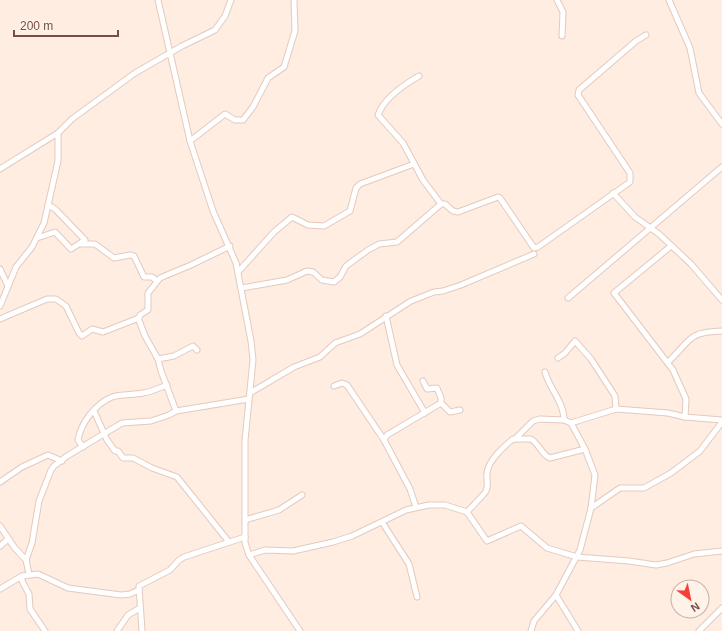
<svg xmlns="http://www.w3.org/2000/svg" width="722" height="631" font-family="Arial,sans-serif">
<style>
.lines{fill:none;stroke-linecap:round;stroke-linejoin:round}
.minor-casing{stroke:#e5c9be;stroke-width:7}
.minor{stroke:#fff;stroke-width:5}
</style>
<rect width="100%" height="100%" fill="#feede0"/>
<g class="lines">
<g class="minor-casing">
<g id="minor">
<polyline points="158,0 190,141 213,211 236,263 251,341 253,360 245,440 245,543 249,555 300,631"/>
<polyline points="557,0 563,12 562,36"/>
<polyline points="669,0 690,48 699,93 722,124"/>
<path d="M419,76C405,84 384,98 378,115L403,143L423,180L441,204"/>
<polyline points="190,141 225,114 235,120 243,120 253,107 268,78 284,67 295,31 294,0"/>
<polyline points="0,169 58,133 72,119 135,73 182,46 215,30 225,16 231,0"/>
<polyline points="613,193 635,217 659,234 691,264 722,300"/>
<polyline points="37,238 55,232 71,249 85,240 55,209 48,205"/>
<polyline points="80,244 95,244 114,258 130,255 134,256 144,277 152,277 157,281"/>
<polyline points="671,246 614,293 673,370 686,399 685,417"/>
<polyline points="0,269 8,286"/>
<polyline points="239,271 274,232 292,217 308,225 324,226 350,211 356,188 360,184 414,164"/>
<polyline points="242,288 287,280 307,271 313,272 322,280 334,282 340,277 346,266 368,250 379,244 397,242 441,204 445,204 453,211 458,212 498,197 500,198 534,248 538,247 630,182 630,173 578,95 579,90 636,41 646,35"/>
<polyline points="568,298 722,167"/>
<polyline points="0,306 16,267 32,247 44,223 58,161 58,133"/>
<polyline points="386,316 397,365 425,413"/>
<polyline points="138,318 145,336 158,359 161,371 176,411"/>
<polyline points="0,319 47,299 56,299 66,306 79,333 82,336 92,329 103,332 139,318 140,315 148,310 148,293 160,278 191,265 230,246"/>
<polyline points="558,358 565,353 575,341 591,359 615,396 616,409"/>
<polyline points="158,359 174,356 193,346 197,350"/>
<path d="M668,362C691,341 686,332 722,331"/>
<path d="M545,372C549,388 564,402 564,420"/>
<polyline points="334,386 342,383 347,385 384,440"/>
<polyline points="250,393 294,367 320,357 335,343 360,334 411,301 434,292 443,291 461,285 534,254"/>
<polyline points="441,403 450,412 460,410"/>
<polyline points="94,411 107,440 115,451 118,451 123,458 133,458 152,468 177,477 229,542"/>
<polyline points="571,423 616,409 668,413 685,417 722,420"/>
<polyline points="515,439 533,421 540,419 564,420 571,423 585,449 595,475 591,508 580,550 556,595 534,621 531,631"/>
<path d="M83,447L78,440C81,423 95,404 112,397C121,394 133,395 143,393C151,392 159,388 167,385"/>
<polyline points="0,482 22,467 48,455 62,461"/>
<polyline points="416,507 410,489 384,440 387,435 441,403 441,398 437,388 427,389 423,381"/>
<polyline points="591,508 620,488 644,488 671,473 700,451 722,422"/>
<path d="M467,512C472,506 484,495 486,491C489,485 486,480 487,473C488,461 504,446 513,439H531C539,444 542,455 550,458L585,449"/>
<polyline points="245,520 279,510 302,495"/>
<polyline points="382,522 409,564 417,597"/>
<polyline points="0,526 14,547 26,560"/>
<polyline points="0,546 8,539"/>
<polyline points="249,555 265,550 293,551 333,542 352,536 406,510 429,505 445,505 467,512 487,541 521,526 547,548 577,557 629,561 656,565 667,563 694,554 722,551"/>
<polyline points="29,574 26,560 32,543 39,501 51,470 54,466 67,456 122,423 151,421 169,415 176,411 249,399"/>
<polyline points="22,576 22,581 29,594 30,609 45,631"/>
<polyline points="0,589 22,576 38,574 68,588 121,595 130,594 139,590"/>
<polyline points="556,595 578,631"/>
<polyline points="117,631 128,615 140,608"/>
<polyline points="142,631 139,586 170,570 179,560 184,557 245,537"/>
<polyline points="699,631 722,608"/>
</g>
</g>
<use href="#minor" class="minor"/>
</g>
<g transform="translate(690 599) rotate(147)"><circle r="19" fill="#fff2e8" stroke="#c9b0a7"/>
<path d="M0-3L7 15L0 10L-7 15Z" fill="#f54038"/>
<text y="-6" font-size="11" font-weight="bold" text-anchor="middle" fill="#774e45">N</text>
</g>
<path d="M14 30v6h104v-6" fill="none" stroke="#774e45" stroke-width="2"/>
<text x="20" y="30" font-size="12" fill="#774e45" stroke="#fff2e8" stroke-width="3" paint-order="stroke">200 m</text>
</svg>
